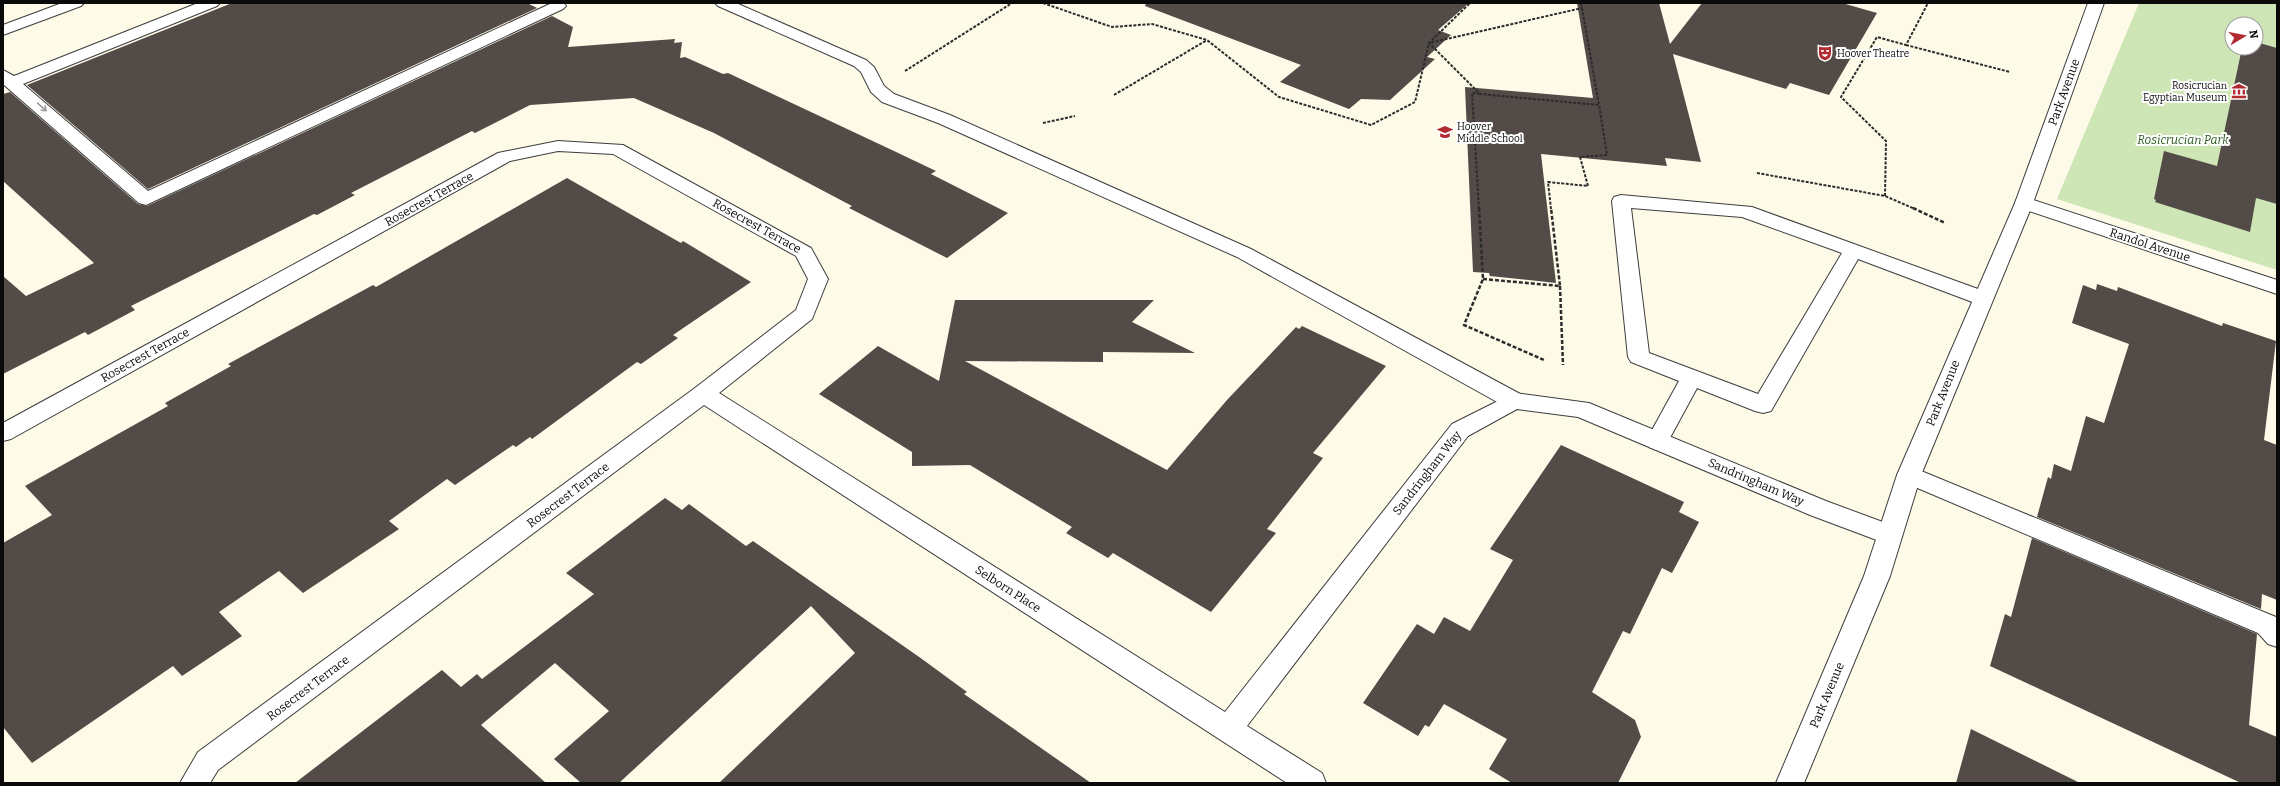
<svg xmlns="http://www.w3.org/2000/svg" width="2280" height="786" font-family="Bitter,serif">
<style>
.green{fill:#cee5b5;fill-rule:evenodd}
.building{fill:#524b47}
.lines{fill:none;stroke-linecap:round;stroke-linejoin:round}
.service-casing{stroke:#3d3d3d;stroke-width:2}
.minor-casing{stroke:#3d3d3d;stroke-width:2}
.tertiary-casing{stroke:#3d3d3d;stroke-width:2}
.path-far1{stroke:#2c2c2c;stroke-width:2;stroke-dasharray:3 1.5;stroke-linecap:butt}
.path{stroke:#2c2c2c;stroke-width:2.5;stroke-dasharray:4 2;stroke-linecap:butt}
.service{fill:#fff;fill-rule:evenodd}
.minor{fill:#fff;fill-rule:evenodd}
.tertiary{fill:#fff;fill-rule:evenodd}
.oneway{stroke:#9d9d9d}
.labels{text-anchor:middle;stroke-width:4;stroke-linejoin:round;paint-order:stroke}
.far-poi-label{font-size:10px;fill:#0a0a0a;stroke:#fff;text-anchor:start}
.street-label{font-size:12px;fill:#0a0a0a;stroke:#fff}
.park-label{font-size:12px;font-style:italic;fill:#2c5d1f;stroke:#fff}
</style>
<rect width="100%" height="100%" fill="#fefae8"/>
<path class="green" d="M2139,3H2277V270L2057,199ZM2232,24H2256V48H2232Z"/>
<g class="building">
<polygon points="232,3 527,3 537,8 148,189 27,85"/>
<polygon points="1146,3 1469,3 1438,30 1451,35 1427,57 1435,59 1390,100 1361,99 1349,109 1280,82 1301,65 1145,6"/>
<polygon points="1577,3 1659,3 1670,44 1702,3 1842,3 1877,13 1829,95 1790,83 1786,89 1673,54 1701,162 1665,158 1667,166 1541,154 1556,283 1490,276 1489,273 1473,272 1465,87 1593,98"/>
<polygon points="552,16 573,27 568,47 675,39 674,43 682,42 680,58 685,57 723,74 728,73 894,151 936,171 931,174 1008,213 947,258 849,208 852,206 714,133 634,98 530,105 475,133 472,131 351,193 355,195 317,215 314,214 131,306 135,310 88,335 85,332 3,374 3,276 26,296 94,263 3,181 3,94 10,92 138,204 147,206"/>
<polygon points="2256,42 2277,48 2277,204 2256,198 2250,232 2155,202 2156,200 2154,199 2164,151 2217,166 2242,48 2256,48"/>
<polygon points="567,178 681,243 683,241 751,282 673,335 678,338 641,364 637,362 532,439 530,437 516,447 513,445 455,485 447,479 389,521 399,529 303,593 279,571 219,612 242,636 182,676 173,666 32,763 3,727 3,543 52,515 25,486 168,406 165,403 231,366 228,364 373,285 376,287"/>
<polygon points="2097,284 2117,291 2118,287 2222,326 2223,323 2276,341 2264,440 2277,445 2277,600 2262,594 2261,609 2037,517 2048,477 2051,479 2054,464 2071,471 2086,416 2104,423 2129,344 2072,323 2083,285 2096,290"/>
<polygon points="955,300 1154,300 1132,322 1195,353 1103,352 1103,362 965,361 1167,470 1227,400 1296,327 1299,329 1302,326 1386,366 1313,453 1323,458 1267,529 1276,533 1211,612 1113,553 1108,558 1066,533 1072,527 970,465 912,466 912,452 819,394 878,346 939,381"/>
<polygon points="1561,445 1684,502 1679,512 1699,522 1672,573 1662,568 1630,634 1623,631 1592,692 1635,720 1641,737 1618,783 1512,783 1489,769 1507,739 1444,704 1429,727 1425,725 1418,736 1363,703 1417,624 1434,634 1444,617 1470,631 1513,560 1490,549"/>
<polygon points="665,498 682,510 689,504 746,546 753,541 922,659 967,692 964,694 1091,783 719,783 855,653 811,606 619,783 581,783 554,759 609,711 555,663 481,725 546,783 295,783 442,670 461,687 477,674 482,679 594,594 566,573"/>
<polygon points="2032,538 2257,634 2249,725 2277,737 2277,783 2241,783 1990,666 2005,614 2011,617"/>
<polygon points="1971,729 2080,783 1956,783"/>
</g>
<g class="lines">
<g class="service-casing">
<g id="service">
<polygon points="198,3 220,3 217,6 23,84 148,191 552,3 564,3 566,6 563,9 146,205 139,203 3,84 3,70 14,76"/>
<polygon points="715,3 736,3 866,60 874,67 884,86 894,94 950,115 1251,249 1522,395 1525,401 1522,407 1514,409 1506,407 1237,257 938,123 882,102 871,92 861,72 854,66 718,6"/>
<path d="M1621,195L1752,207L1989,293L1992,298L1989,303L1982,305L1975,303L1858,259L1771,411L1763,413L1755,411L1697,388L1665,447L1657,450L1649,447L1646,441L1679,381L1631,362L1628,357L1612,201L1614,197ZM1631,208L1742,217L1842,253L1758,394L1649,353Z"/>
<polygon points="1909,466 2276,617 2277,647 2268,644 2258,633 1901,481 1897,475 1901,469"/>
</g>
</g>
<g class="minor-casing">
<g id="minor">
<polygon points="558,141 623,145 811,248 828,279 812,319 719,393 1225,712 1452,424 1514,393 1589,403 1826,501 1899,528 1902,535 1899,542 1890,545 1810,515 1578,417 1517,409 1468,436 1247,726 1322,773 1326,783 1287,783 704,405 218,770 210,783 180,783 198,752 695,388 796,310 808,279 796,256 613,154 558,151 510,161 11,439 3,441 3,423 498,153"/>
<polygon points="2024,197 2277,280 2277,294 2017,207 2015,203 2017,199"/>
</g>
</g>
<g class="tertiary-casing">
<g id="tertiary">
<polygon points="62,3 84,3 81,6 3,35 3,25"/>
<polygon points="2088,3 2104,3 2033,203 1921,475 1890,576 1804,783 1776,783 1864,576 1897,475 2015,203"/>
</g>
</g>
<g class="path-far1">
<polyline points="1043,3 1112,27 1152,24 1207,40 1279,97 1371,125 1415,102 1429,43 1470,3"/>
<polyline points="1581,3 1582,8"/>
<polygon points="1582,8 1599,105 1480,94 1429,43"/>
<polyline points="1906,45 2010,72"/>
<polyline points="905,71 1012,3"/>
<polyline points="1114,95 1207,40"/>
<polyline points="1043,123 1075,116"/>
<polyline points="1757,173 1885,196 1915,209"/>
<polyline points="1885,196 1886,141 1841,97 1877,37 1906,45 1928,3"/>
<polyline points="1479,209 1472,93 1480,94"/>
<polyline points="1551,209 1548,182 1588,186 1580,157 1607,155 1599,105"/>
</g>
<g class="path">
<polyline points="1479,208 1483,279 1464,325 1544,360"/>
<polyline points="1913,208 1945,223"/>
<polyline points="1483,279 1560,286 1551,208"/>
<polyline points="1560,286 1563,365"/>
</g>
<use href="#service" class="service"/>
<use href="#minor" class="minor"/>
<use href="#tertiary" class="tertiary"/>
</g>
<defs><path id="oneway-shaft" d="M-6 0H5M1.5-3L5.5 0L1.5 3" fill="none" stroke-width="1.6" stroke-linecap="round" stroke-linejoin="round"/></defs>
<use class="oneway" href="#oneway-shaft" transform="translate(42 107) rotate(41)"/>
<defs>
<g id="theatre-bare" transform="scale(1.2)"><path d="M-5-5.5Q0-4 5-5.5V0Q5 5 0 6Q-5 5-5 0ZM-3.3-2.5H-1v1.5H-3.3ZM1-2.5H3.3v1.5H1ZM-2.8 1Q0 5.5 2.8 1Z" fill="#b12b31" stroke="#fff" stroke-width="2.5" paint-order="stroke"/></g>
<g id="museum-bare" transform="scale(1.2)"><path d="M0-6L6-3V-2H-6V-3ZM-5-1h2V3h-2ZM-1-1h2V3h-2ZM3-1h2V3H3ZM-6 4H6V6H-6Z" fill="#b12b31" stroke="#fff" stroke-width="2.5" paint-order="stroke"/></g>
<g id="school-bare" transform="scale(1.2)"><path d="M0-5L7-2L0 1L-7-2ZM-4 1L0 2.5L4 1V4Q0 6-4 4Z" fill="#b12b31" stroke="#fff" stroke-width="2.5" paint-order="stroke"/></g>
</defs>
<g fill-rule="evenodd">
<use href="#theatre-bare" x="1825" y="53"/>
<use href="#museum-bare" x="2239" y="91"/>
<use href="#school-bare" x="1445" y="132"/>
</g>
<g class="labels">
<g class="far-poi-label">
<text x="1837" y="57">Hoover Theatre</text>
<text x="2227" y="89" text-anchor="end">Rosicrucian<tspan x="2227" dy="12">Egyptian Museum</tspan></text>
<text x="1457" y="130">Hoover<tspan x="1457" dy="12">Middle School</tspan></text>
</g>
<g class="street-label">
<text transform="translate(2064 92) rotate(-70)" y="4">Park Avenue</text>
<text transform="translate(429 199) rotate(-29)" y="4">Rosecrest Terrace</text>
<text transform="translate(757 226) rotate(29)" y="4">Rosecrest Terrace</text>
<text transform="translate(2150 245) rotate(18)" y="4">Randol Avenue</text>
<text transform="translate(145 355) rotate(-29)" y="4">Rosecrest Terrace</text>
<text transform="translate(1943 393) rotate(-68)" y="4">Park Avenue</text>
<text transform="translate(1427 473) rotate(-52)" y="4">Sandringham Way</text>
<text transform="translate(1756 482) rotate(23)" y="4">Sandringham Way</text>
<text transform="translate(568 495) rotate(-37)" y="4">Rosecrest Terrace</text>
<text transform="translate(1008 589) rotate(33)" y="4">Selborn Place</text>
<text transform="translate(308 688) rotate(-37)" y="4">Rosecrest Terrace</text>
<text transform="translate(1827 695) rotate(-67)" y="4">Park Avenue</text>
</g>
<g class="park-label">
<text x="2183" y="144">Rosicrucian Park</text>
</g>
</g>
<rect width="2280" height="786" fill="none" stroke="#0a0a0a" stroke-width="8"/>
<g transform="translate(2244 36) rotate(80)"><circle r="19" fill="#ffffff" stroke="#9d9d9d"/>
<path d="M0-3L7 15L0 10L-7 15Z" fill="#b12b31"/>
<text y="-6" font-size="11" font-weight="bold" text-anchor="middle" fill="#0a0a0a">N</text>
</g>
</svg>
